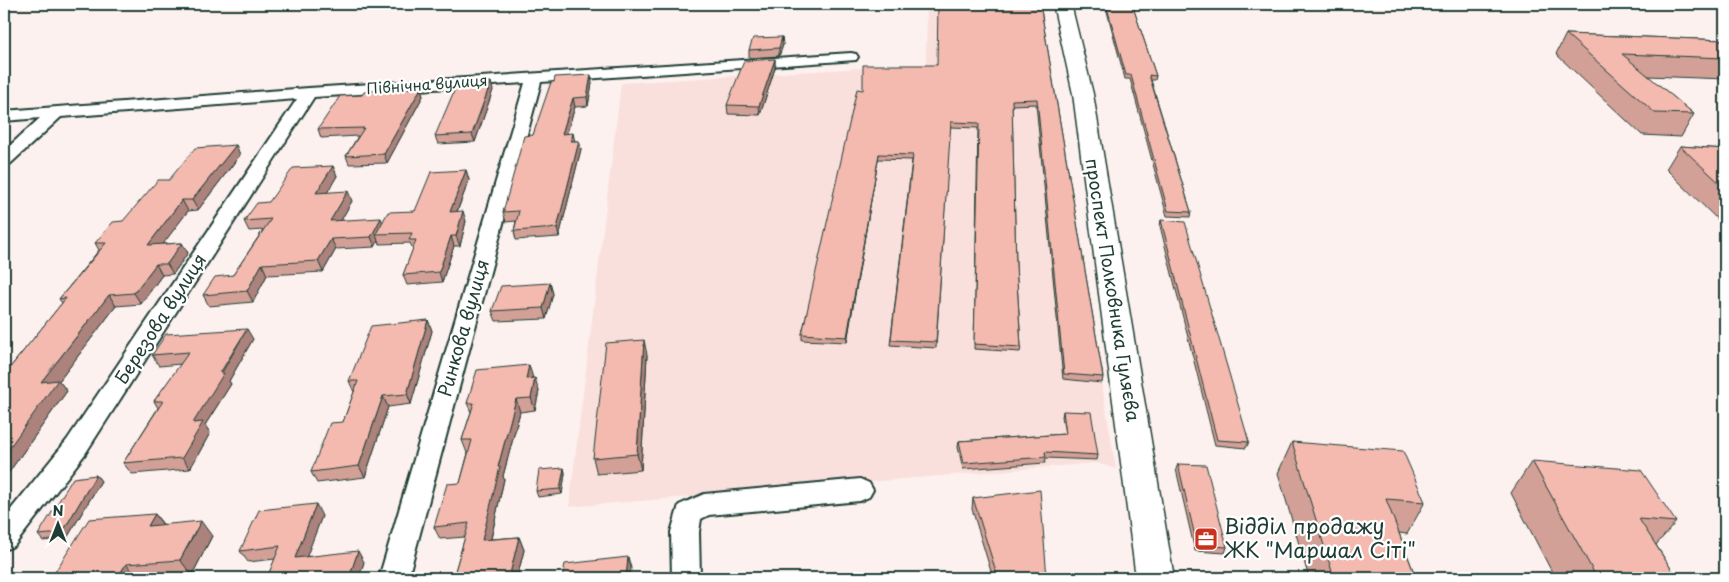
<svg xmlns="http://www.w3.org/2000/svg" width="1729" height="582" font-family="'Playpen Sans',sans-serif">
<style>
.built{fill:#fae0dc}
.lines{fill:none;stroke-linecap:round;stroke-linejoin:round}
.minor-casing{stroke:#1f3d34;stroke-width:4}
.secondary-casing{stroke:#1f3d34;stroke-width:3}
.minor{fill:#fff;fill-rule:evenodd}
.secondary{fill:#fff;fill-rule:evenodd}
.wall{fill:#d2a097;stroke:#1f3d34}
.shaded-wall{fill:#ab827b;stroke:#1f3d34}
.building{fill:#f4bab0;stroke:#1f3d34}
.labels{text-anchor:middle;stroke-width:4.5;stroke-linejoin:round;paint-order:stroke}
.far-street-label{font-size:15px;fill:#1f3d34;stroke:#fff}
.street-label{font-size:18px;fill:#1f3d34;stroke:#fff}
.near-poi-label{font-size:21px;fill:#1f3d34;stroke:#fff;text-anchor:start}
</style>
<rect width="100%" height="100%" fill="#fdf1ef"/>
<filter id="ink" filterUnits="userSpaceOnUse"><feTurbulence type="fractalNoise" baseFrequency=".02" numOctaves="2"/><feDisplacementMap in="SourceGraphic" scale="10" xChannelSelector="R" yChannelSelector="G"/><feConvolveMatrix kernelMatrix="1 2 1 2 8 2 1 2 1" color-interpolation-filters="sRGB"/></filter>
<g filter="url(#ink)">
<polygon class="built" points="927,4 1039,4 1116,469 1096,463 569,507 621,83 926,64"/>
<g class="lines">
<g class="minor-casing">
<g id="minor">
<polygon points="851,53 856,54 858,57 856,60 541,82 408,578 379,578 525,83 314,97 85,454 14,546 4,550 4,518 67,440 297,99 61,117 10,164 4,165 4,151 40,118 4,121 4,111 309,88"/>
<polygon points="860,479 869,483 873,490 869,497 860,501 709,515 701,519 699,532 700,578 672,578 671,532 679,505 704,494"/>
</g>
</g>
<g class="secondary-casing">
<polygon id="secondary" points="1053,4 1071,4 1093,94 1174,578 1136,578 1073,94"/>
</g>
<use href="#minor" class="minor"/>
<use href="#secondary" class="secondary"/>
</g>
<g class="wall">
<polygon points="1040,4 1103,377 1102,383 1063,379 1036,104 1012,105 1016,265 1021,347 1020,352 974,349 978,128 950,127 936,348 890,345 912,160 878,159 847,342 802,340 802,334 863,90 937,65"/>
<polygon points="1105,4 1132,4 1156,76 1155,80 1151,80 1191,212 1190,217 1167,216 1130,79 1125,79"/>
<polygon points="1566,34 1725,40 1725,79 1648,76 1694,114 1681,137 1642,135 1556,54"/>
<polygon points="782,37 783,45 779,56 749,58 749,50"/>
<polygon points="775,59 775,68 760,115 728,114 727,105"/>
<polygon points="554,82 592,83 588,106 575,107 566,134 574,141 579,141 581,149 559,237 516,240 514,231 516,221 506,222 503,212"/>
<polygon points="421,88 423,96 387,163 349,164 346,156 358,136 321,138 318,129 362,95"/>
<polygon points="493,90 475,142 438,144 435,136"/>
<polygon points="236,145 240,155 198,210 188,211 162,244 182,243 188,253 173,274 162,275 141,304 116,306 59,381 67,391 4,479 4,375 62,303 59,299 99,250 95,243 123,221 169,180"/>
<polygon points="1680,146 1725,149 1725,227 1666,169"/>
<polygon points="333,166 337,176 327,192 352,201 341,220 383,222 415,211 466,170 469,180 457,212 466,221 460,246 454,246 442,282 407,285 403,275 413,249 410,243 380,244 378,241 375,247 336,249 323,272 267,275 253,302 209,306 203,295 233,275 263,230 249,231 244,221 269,202"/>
<polygon points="1161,220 1249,442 1246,448 1215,445 1160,226"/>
<polygon points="550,283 553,294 546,319 496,321 492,311"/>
<polygon points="428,320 432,331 411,404 388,407 365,477 317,483 311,472 343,422 354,392 349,381"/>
<polygon points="253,339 229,381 231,384 205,425 210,433 190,469 132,474 123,463 158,408 154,401 181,364 159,366 152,355"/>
<polygon points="647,355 641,470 597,474 593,458"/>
<polygon points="532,378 539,391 535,410 520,412 503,476 504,479 491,539 519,537 524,550 517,578 453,578 465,537 440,539 434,527 460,483 468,453 467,453 462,440 471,412 467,403"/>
<polygon points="1063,411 1098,455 1097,460 1046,458 1045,463 963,469 958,447 959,441 1065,434 1062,417"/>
<polygon points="1292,442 1425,502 1407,534 1399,533 1416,578 1309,578 1278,473"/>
<polygon points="1532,461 1676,522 1656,545 1677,578 1555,578 1511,493"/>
<polygon points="1178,464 1227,547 1225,553 1195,551 1176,469"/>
<polygon points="564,468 565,473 562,494 538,497 536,491"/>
<polygon points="96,475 101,481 67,538 43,541 38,535"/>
<polygon points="973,498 1047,578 993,578 972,509"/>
<polygon points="155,514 163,524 212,536 192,575 144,578 51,578"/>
<polygon points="322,516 306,556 364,562 359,578 267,578 275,559 248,562 240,551"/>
</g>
<g class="shaded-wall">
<polygon points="782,37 783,45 779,56 779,48"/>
<polygon points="775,59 775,68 760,115 759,106"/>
<polygon points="591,75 592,83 588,106 587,97"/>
<polygon points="491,82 493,90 475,142 472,134"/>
<polygon points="421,88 423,96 387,163 384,154"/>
<polygon points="573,98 575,107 564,143 562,134"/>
<polygon points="573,133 575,142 571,141"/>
<polygon points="579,141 581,149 559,237 557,228"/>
<polygon points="236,145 240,155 198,210 192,200"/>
<polygon points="879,154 878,159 847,342 847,337"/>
<polygon points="333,166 337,176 321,203 316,193"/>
<polygon points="466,170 469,180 453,222 450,212"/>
<polygon points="348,191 352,201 335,231 330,221"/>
<polygon points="182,200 188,211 154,256 148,245"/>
<polygon points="463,211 466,221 460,246 456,236"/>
<polygon points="381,218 385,228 376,234 378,241 375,247 371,237"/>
<polygon points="451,236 454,246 442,282 439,272"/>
<polygon points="331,239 336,249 323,272 318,261"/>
<polygon points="182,243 188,253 173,274 167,264"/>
<polygon points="156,264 162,275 141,304 134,293"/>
<polygon points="262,264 267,275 253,302 247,291"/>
<polygon points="550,283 553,294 546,319 543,308"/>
<polygon points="109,295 116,306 59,381 67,391 4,479 4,455 41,382"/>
<polygon points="428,320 432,331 411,404 407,394"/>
<polygon points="247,329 253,339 229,381 231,384 205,425 210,433 190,469 182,458 193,423"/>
<polygon points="644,340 647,355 641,470 637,454"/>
<polygon points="529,365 533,378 526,379"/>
<polygon points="535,378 539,391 535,410 531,398"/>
<polygon points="383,396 388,407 365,477 359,466"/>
<polygon points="516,399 520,412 503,476 504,479 488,552 482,540 498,467"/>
<polygon points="564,468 565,473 562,494 560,489"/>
<polygon points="96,475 101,481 67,538 62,533"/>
<polygon points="316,504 322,516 302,569 295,558"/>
<polygon points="155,514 166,529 148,526"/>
<polygon points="201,521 212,536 192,575 180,560"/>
<polygon points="519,537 524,550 517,578 509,578"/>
<polygon points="358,551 364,562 359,578 349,578"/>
<polygon points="628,557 631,568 630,578 626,578"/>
<polygon points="126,564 138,578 117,578"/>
</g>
<g class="building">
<polygon points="938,4 1040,4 1103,377 1064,374 1037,99 1012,100 1016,265 1021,347 974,344 979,123 951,122 936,342 891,340 913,155 879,154 847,337 802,334 857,89 863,90 863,65 937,65"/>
<polygon points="1106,4 1132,4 1156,76 1149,75 1191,212 1168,211 1131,75 1126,75"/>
<polygon points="1566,34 1725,40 1725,58 1622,54 1694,114 1655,113"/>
<polygon points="782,37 779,48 749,50 753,38"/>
<polygon points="775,59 759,106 727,105 744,61"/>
<polygon points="591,75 587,97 573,98 562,134 573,133 571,141 579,141 557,228 514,231 519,211 503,212 524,136 533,135 551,82 554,82 555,77"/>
<polygon points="491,82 472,134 435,136 457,84"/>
<polygon points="421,88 384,154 346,156 364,128 318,129 340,96 362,95 364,92 378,90"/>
<polygon points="236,145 192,200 182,200 148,245 182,243 167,264 156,264 134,293 109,295 41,382 58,380 4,455 4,375 66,298 59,299 106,243 95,243 113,222 123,221 158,180 169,180 195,148"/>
<polygon points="1680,146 1725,149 1725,188"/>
<polygon points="333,166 316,193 348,191 330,221 381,218 371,237 331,239 318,261 262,264 247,291 203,295 215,277 233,275 271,219 244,221 257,203 269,202 293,168"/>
<polygon points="466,170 450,212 463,211 456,236 451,236 439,272 403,275 416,240 409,240 412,233 376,234 388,212 415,211 431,172"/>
<polygon points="1161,220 1185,222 1249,442 1217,440"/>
<polygon points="550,283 543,308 492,311 501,286"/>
<polygon points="428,320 407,394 383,396 359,466 311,472 330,423 343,422 358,381 349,381 371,326"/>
<polygon points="247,329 220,373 224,373 193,423 203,422 182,458 123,463 163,401 154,401 189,352 152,355 166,334"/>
<polygon points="644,340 637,454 593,458 606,343"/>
<polygon points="529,365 526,379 535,378 531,398 516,399 498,467 500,467 482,540 519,537 509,578 453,578 469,523 434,527 447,484 460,483 472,440 462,440 474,403 467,403 477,370"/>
<polygon points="1063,411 1091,412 1098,455 1045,452 1046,457 964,463 959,441 1066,434"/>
<polygon points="1292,442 1403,451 1425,502 1386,499 1416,578 1334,578"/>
<polygon points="1532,461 1641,470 1676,522 1639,519 1677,578 1597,578"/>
<polygon points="1178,464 1206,465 1227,547 1197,545"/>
<polygon points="564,468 560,489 536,491 539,470"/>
<polygon points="96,475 62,533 38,535 73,478"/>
<polygon points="1040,490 1047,578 998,578 973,498"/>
<polygon points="316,504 295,558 358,551 349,578 267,578 280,546 240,551 259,510"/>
<polygon points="155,514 148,526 201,521 180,560 126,564 117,578 51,578 89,519"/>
<polygon points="628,557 626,578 562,578 565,564"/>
</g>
</g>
<defs>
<g id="office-square" transform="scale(1.25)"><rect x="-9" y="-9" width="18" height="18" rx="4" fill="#c8321e" stroke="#fff"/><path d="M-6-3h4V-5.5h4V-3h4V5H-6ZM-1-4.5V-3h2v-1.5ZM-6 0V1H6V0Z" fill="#fff"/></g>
</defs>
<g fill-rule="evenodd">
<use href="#office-square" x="1206" y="539"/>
</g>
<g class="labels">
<g class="far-street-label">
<text transform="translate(427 85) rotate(-4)" y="5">Північна вулиця</text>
</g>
<g class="street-label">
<text transform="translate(1112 290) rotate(81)" y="6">проспект Полковника Гуляєва</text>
<text transform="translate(161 319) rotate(-57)" y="6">Березова вулиця</text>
<text transform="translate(464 328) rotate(-74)" y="6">Ринкова вулиця</text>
</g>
<g class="near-poi-label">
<text x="1224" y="534">Відділ продажу<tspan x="1224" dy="24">ЖК "Маршал Сіті"</tspan></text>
</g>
</g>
<rect width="1729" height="582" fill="none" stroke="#fff" stroke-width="20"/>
<rect x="10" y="10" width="1709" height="562" fill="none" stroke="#1f3d34" stroke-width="2" filter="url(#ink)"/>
<g transform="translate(58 524)" stroke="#ffffff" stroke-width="4" paint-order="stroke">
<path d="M0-4L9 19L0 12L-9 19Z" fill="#1f3d34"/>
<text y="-8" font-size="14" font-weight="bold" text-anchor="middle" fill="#1f3d34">N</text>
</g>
</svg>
